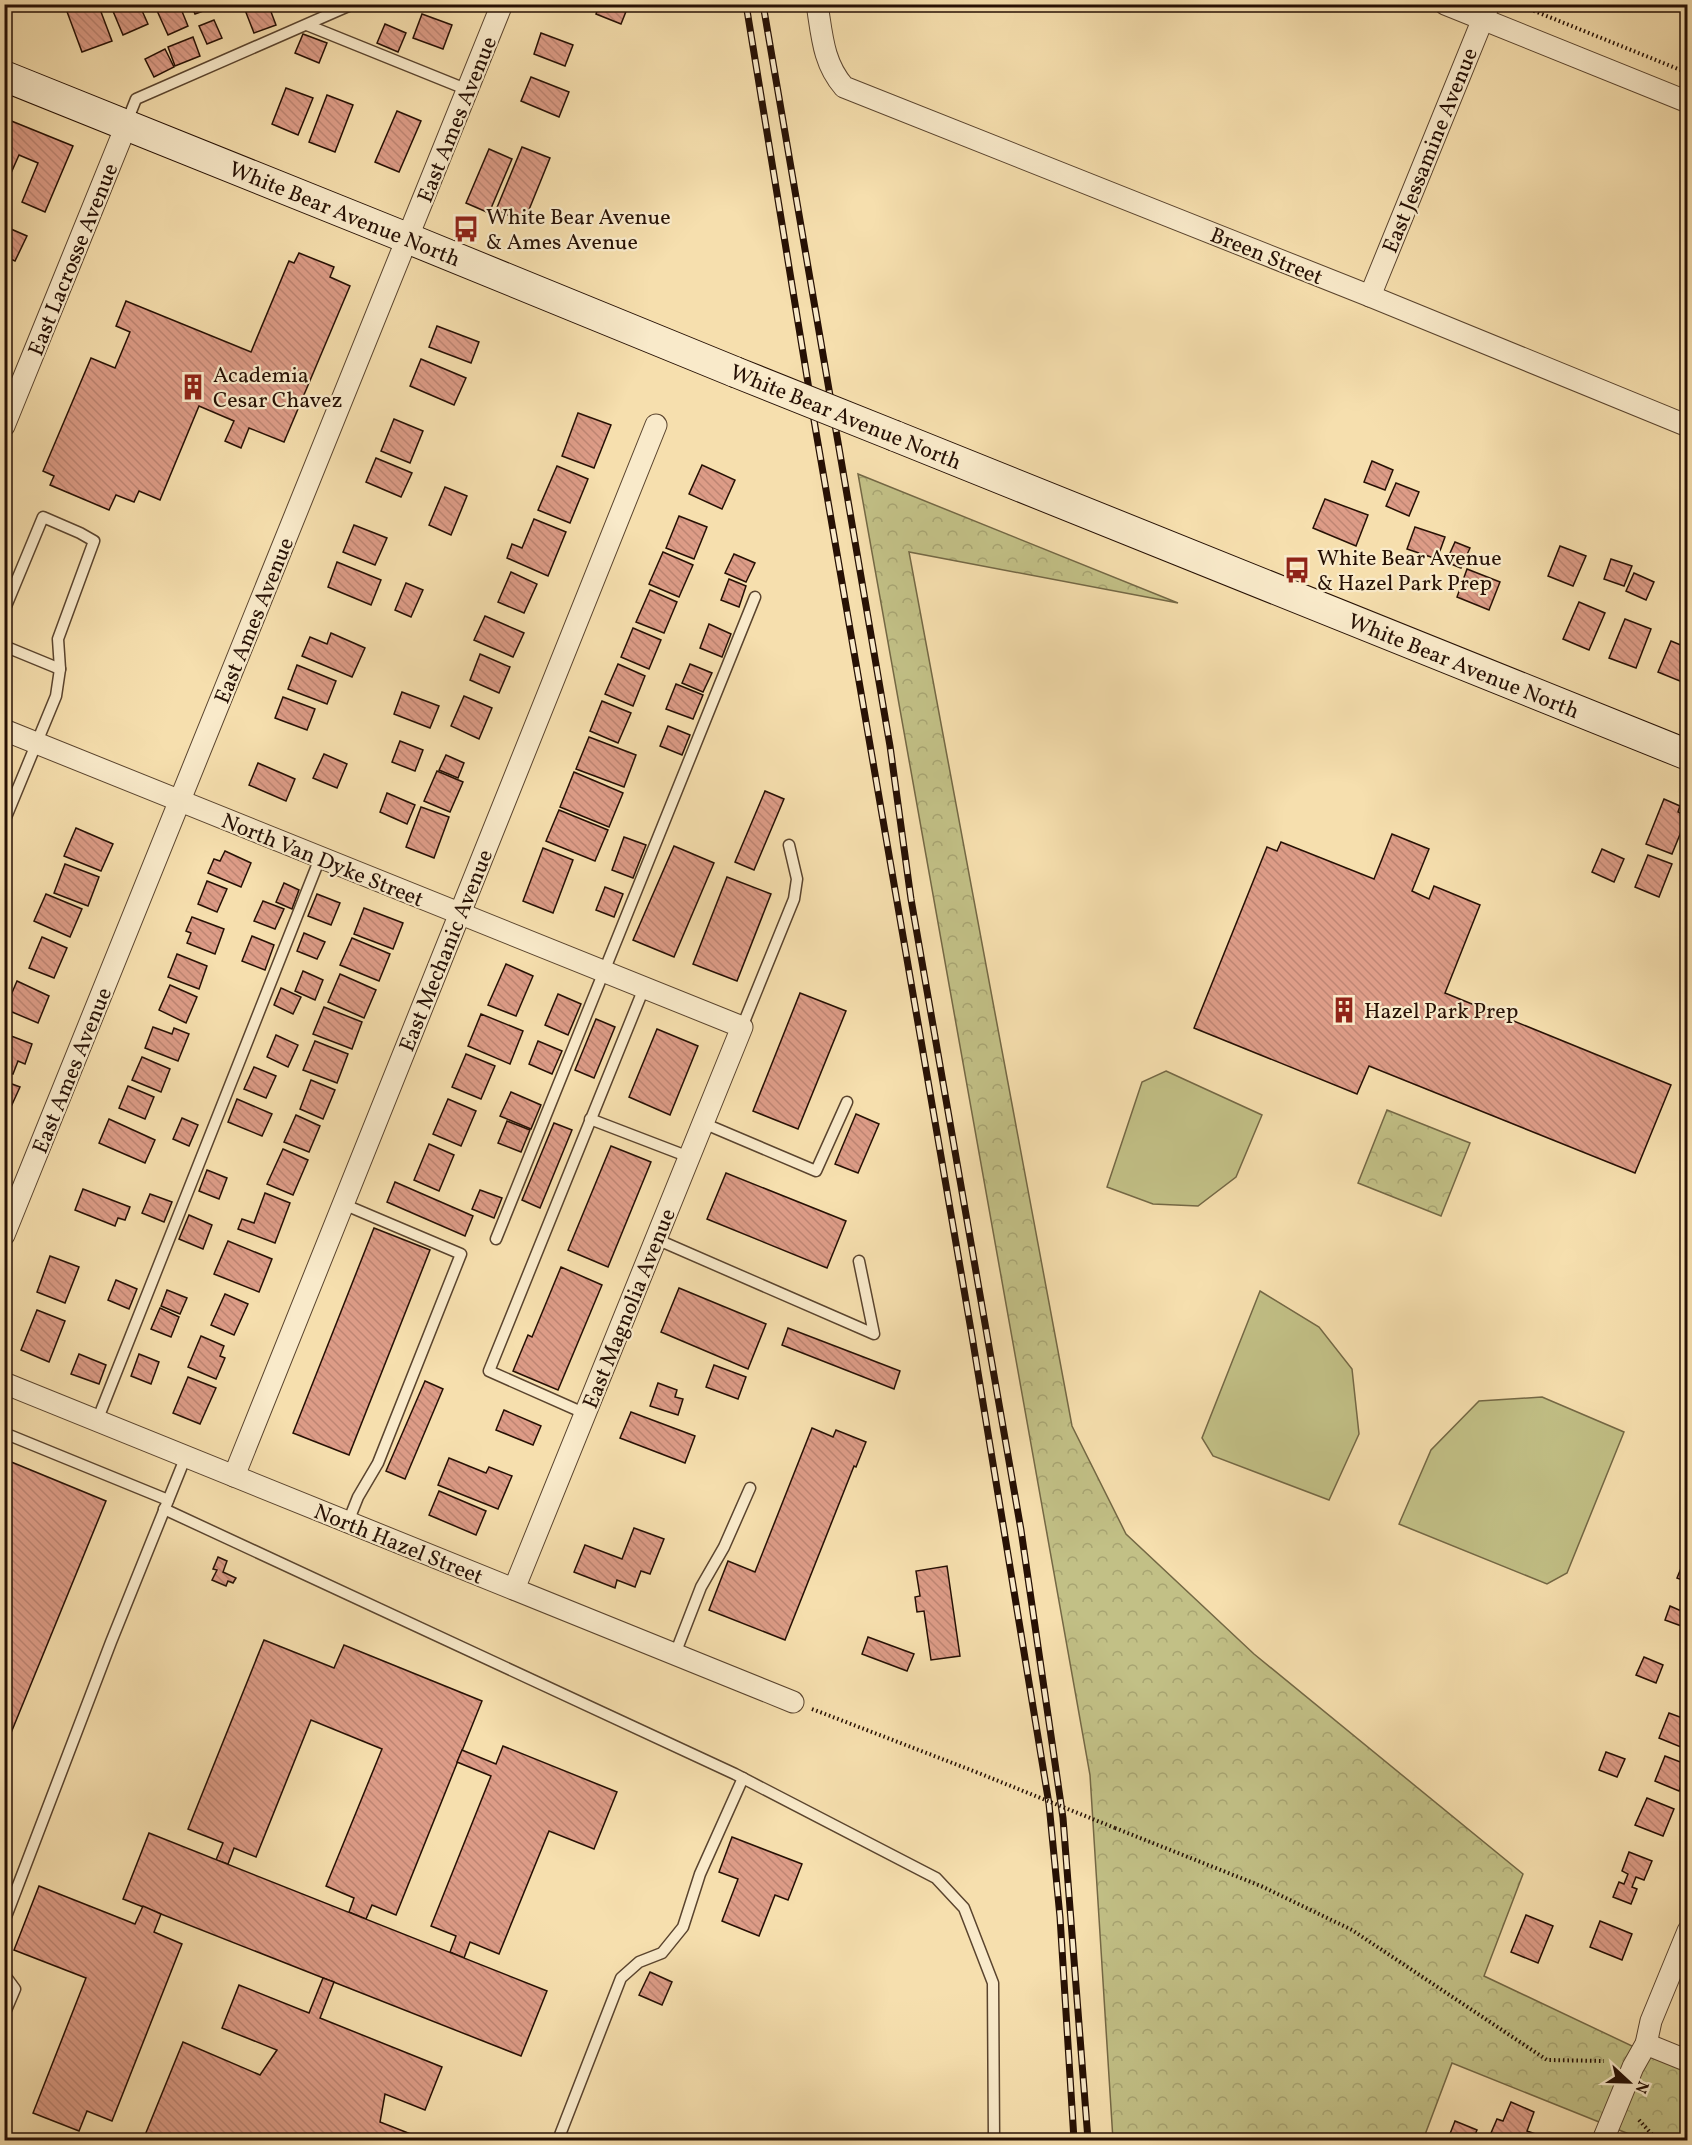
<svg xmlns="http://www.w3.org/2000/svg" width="1692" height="2145" font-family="Vollkorn,serif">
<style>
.green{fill:#c2c086;stroke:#746845;stroke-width:1.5}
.forest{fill:url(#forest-crowns);stroke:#746845;stroke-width:1.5}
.building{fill:url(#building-back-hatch);stroke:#261004;stroke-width:1.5}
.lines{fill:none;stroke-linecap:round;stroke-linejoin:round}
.service-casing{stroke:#5a442e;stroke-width:13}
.minor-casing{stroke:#5a442e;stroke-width:23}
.secondary-casing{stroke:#261004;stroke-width:32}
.path{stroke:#261004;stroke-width:4;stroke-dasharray:1.5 3;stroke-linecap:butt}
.service{stroke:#f9eaca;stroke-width:10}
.minor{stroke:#f9eaca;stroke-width:21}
.secondary{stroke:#f9eaca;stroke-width:30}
.rail-casing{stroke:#261004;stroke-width:7}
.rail{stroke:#f9eaca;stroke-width:4.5;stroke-dasharray:14;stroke-linecap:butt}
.secondary-bridge-casing{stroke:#261004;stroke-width:32;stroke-linecap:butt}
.path-bridge{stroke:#261004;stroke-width:4;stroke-dasharray:1.5 3;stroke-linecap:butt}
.secondary-bridge{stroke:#f9eaca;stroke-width:30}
.labels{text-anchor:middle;stroke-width:4.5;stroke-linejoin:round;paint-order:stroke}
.street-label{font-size:22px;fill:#261004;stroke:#f9eaca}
.poi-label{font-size:22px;fill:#261004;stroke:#f9eaca;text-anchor:start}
</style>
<defs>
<pattern id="forest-crowns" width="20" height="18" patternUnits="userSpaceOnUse" patternTransform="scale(1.5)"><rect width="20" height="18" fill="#c2c086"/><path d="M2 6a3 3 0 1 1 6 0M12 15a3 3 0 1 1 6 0" fill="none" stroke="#a7a472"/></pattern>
<pattern id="building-back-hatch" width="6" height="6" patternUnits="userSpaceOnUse" patternTransform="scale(1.5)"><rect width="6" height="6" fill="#dd9c87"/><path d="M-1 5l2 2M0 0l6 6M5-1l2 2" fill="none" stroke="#be8573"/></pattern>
</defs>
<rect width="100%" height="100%" fill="#f6dfae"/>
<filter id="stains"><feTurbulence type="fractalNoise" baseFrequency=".00333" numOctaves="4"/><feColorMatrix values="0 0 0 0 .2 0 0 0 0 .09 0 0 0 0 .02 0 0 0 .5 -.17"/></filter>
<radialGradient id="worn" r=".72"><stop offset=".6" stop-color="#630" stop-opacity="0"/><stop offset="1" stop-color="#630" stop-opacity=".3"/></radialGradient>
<g class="green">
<polygon points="1166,1071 1262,1115 1236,1177 1198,1206 1153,1204 1107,1187 1142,1082"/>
<polygon points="1260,1291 1319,1327 1352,1369 1359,1434 1329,1500 1213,1456 1202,1438"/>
<polygon points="1542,1397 1624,1432 1567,1573 1547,1584 1399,1524 1431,1450 1479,1401"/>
</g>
<g class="forest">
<polygon points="858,474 1178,603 909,552 1072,1426 1126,1534 1254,1654 1523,1874 1484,1976 1687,2072 1687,2140 1627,2140 1629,2134 1452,2063 1423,2140 1113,2140 1090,1775"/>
<polygon points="1387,1110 1470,1143 1441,1216 1358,1183"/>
</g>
<g class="building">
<polygon points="78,4 98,4 112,41 82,52 66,9"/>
<polygon points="110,4 139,4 148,24 123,35"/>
<polygon points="154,4 179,4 188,26 168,35"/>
<polygon points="191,4 217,4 217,6 195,14"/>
<polygon points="259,4 268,4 276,25 254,33 245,10"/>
<polygon points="597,4 629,4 621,24 596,14 599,5"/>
<polygon points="422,14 452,25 443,49 413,38"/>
<polygon points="214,20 222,38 207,44 199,26"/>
<polygon points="385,24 406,33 398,52 377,43"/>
<polygon points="541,33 573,45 565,66 534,54"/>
<polygon points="303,34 327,43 319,63 295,53"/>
<polygon points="193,37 200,56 175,66 168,47"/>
<polygon points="165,49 174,67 154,77 145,59"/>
<polygon points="531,77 569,92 559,117 521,101"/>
<polygon points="286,88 313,98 298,135 272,124"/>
<polygon points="327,95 353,105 335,152 309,142"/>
<polygon points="397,111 421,121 399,172 375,162"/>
<polygon points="4,118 73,146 45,212 22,202 38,163 19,155 4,189"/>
<polygon points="522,147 550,158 524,222 496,210"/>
<polygon points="489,149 512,159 489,213 466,203"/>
<polygon points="4,226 27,236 15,261 4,256"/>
<polygon points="299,253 334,267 330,277 350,286 284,442 249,428 241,448 225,441 234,421 199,406 160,500 139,491 134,502 116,495 109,510 50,485 54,476 43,471 91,358 115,368 130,332 116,326 126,301 251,352 289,261 294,263"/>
<polygon points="437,326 479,342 471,363 429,347"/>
<polygon points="421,359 466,378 454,405 410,386"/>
<polygon points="578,413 611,425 594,468 562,456"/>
<polygon points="394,419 423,431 410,463 381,451"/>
<polygon points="376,458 412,473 401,497 366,482"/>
<polygon points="1372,461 1393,470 1385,490 1364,482"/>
<polygon points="702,465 735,480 722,509 689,494"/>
<polygon points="557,466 588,479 570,523 538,510"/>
<polygon points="1396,483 1419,492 1409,516 1386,506"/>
<polygon points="445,487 467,496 451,535 429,525"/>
<polygon points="1325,499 1368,515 1356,546 1313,528"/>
<polygon points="679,516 707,527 694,559 666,548"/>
<polygon points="534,519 566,532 548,576 507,558 512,544 522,548"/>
<polygon points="354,525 387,538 375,565 343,552"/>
<polygon points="1415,527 1445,537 1437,559 1407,549"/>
<polygon points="1455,542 1470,548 1461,568 1446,562"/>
<polygon points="1560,546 1586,556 1573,586 1548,576"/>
<polygon points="663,552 693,565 679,597 649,584"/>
<polygon points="734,554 755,563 746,582 725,573"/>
<polygon points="1611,559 1632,566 1624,586 1604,579"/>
<polygon points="337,562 381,580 371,605 328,587"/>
<polygon points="1467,569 1500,582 1489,610 1457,597"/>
<polygon points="511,572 537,584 524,613 498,602"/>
<polygon points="1634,573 1654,582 1646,600 1626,591"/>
<polygon points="729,579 746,586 739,607 721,600"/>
<polygon points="406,583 423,590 411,617 395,610"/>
<polygon points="650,590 677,602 664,633 636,622"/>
<polygon points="1579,602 1605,613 1589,650 1563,639"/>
<polygon points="485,616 524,633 513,657 474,640"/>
<polygon points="1625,619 1651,629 1636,668 1609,658"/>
<polygon points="709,624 731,634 722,657 700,648"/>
<polygon points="633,628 661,640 649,669 621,657"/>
<polygon points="331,633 365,648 352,677 302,656 310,637 327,644"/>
<polygon points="1671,641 1688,648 1687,684 1658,672"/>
<polygon points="480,654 510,667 499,693 470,680"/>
<polygon points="618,664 645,676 633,706 605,694"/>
<polygon points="690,664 712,673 703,692 682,683"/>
<polygon points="297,665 336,681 327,704 288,689"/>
<polygon points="676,684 703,695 693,719 666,709"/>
<polygon points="402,692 439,706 430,728 394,714"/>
<polygon points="464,696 492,708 479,739 451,726"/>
<polygon points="283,697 315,709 307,730 275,718"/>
<polygon points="602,701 631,713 618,743 590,731"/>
<polygon points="668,726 690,735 682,755 660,746"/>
<polygon points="589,737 636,755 624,787 576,769"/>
<polygon points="400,741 423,750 415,771 392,762"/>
<polygon points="324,754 347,764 337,788 313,778"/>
<polygon points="446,755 464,763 458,778 439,770"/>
<polygon points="258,763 295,779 286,801 249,785"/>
<polygon points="437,771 463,782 450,812 424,801"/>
<polygon points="574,772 623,793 609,827 560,807"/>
<polygon points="765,791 784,799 754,870 735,862"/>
<polygon points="387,793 415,805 407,824 380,812"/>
<polygon points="1664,799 1680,806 1678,812 1687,817 1672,854 1646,844"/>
<polygon points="421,807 449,817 434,858 406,847"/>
<polygon points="559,810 608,830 595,861 546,841"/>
<polygon points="76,828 113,844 101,871 64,856"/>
<polygon points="1392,834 1429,849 1412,891 1429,899 1434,886 1480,905 1445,993 1671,1085 1635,1173 1369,1066 1357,1094 1194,1028 1267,847 1277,851 1281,842 1374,879"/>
<polygon points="624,837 646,845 633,878 612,870"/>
<polygon points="674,846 714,863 674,957 633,940"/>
<polygon points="543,848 573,860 553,913 523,901"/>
<polygon points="1602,849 1624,859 1614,882 1592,872"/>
<polygon points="225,851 251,863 241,887 208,873 214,859 220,861"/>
<polygon points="1648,855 1672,864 1659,897 1635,887"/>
<polygon points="65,864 99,877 88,906 54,893"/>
<polygon points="727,877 771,894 737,981 693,964"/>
<polygon points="207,881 227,889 217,912 198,904"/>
<polygon points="284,883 299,890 292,909 276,902"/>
<polygon points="605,887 623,894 614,917 596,910"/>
<polygon points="46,894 82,909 70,937 34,921"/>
<polygon points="317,894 340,903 331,925 308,916"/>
<polygon points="263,901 284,909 275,929 254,921"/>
<polygon points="364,908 403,923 393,949 354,934"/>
<polygon points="192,917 224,929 215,954 187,943 191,933 186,931"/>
<polygon points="304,933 325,942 317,959 297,951"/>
<polygon points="252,936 274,945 265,970 242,961"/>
<polygon points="42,937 67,948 54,978 29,968"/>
<polygon points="352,938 390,954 379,981 340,965"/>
<polygon points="177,954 207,966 199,989 168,977"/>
<polygon points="506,964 533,976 516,1016 488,1005"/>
<polygon points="303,971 323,980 315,1000 295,991"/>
<polygon points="340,974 376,990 364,1018 328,1002"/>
<polygon points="17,981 49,996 38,1023 5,1009"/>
<polygon points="170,985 197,997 186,1023 159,1010"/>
<polygon points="281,988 301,997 293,1014 274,1005"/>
<polygon points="800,993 846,1011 798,1129 753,1111"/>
<polygon points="558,994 581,1004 568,1035 545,1025"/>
<polygon points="324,1007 362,1022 352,1049 313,1034"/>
<polygon points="481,1014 523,1031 510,1064 468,1046"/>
<polygon points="596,1019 615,1027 594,1078 575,1070"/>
<polygon points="153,1027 172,1034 174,1028 189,1034 178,1061 145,1048"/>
<polygon points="657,1029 698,1046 670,1115 629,1097"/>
<polygon points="6,1034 32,1044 25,1064 18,1061 13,1074 4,1071 4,1039"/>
<polygon points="276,1035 298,1045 288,1067 267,1057"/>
<polygon points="315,1041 348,1054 337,1083 303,1070"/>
<polygon points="538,1041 562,1051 552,1074 529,1064"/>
<polygon points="466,1054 495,1066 481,1099 452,1087"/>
<polygon points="142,1057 170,1069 161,1092 132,1080"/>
<polygon points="254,1067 276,1076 266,1098 244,1089"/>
<polygon points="311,1080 335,1090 323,1119 300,1109"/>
<polygon points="4,1081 20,1087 10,1109 4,1106"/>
<polygon points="128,1086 154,1097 145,1119 119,1108"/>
<polygon points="511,1092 541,1105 531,1129 500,1116"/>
<polygon points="237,1099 272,1114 262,1136 228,1122"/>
<polygon points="448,1099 476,1111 461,1146 433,1134"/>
<polygon points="856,1114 879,1124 858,1173 835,1164"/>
<polygon points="296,1115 320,1126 309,1152 284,1142"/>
<polygon points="182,1118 198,1125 189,1146 173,1139"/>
<polygon points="109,1119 155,1140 145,1163 99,1143"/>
<polygon points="507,1121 530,1130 521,1152 498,1143"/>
<polygon points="554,1123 572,1130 540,1208 522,1200"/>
<polygon points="429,1144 454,1155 439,1191 414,1180"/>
<polygon points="611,1146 651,1162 608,1267 568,1250"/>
<polygon points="283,1149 308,1160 293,1195 267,1184"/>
<polygon points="207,1170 227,1178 219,1199 199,1191"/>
<polygon points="726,1173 846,1221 827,1268 707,1219"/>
<polygon points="395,1182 473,1216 465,1236 387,1202"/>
<polygon points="83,1189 130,1207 125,1220 118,1218 115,1226 75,1210"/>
<polygon points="480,1190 502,1198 494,1218 472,1209"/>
<polygon points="265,1193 290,1203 275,1243 238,1229 242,1219 254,1223"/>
<polygon points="150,1194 172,1202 164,1222 142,1213"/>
<polygon points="189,1215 212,1225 203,1249 179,1239"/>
<polygon points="374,1228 430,1250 349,1455 293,1433"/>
<polygon points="228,1241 272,1259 259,1292 214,1274"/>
<polygon points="50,1256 79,1267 65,1303 37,1292"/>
<polygon points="561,1267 602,1285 558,1390 513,1371 528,1335 532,1337"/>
<polygon points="116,1280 137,1289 129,1309 108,1300"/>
<polygon points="679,1288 766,1324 748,1369 661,1332"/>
<polygon points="167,1290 187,1298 180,1314 161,1306"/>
<polygon points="225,1294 248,1304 234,1335 211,1325"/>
<polygon points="160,1308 179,1317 171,1337 151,1329"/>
<polygon points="37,1310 65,1321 49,1362 21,1350"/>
<polygon points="788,1328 900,1371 894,1389 782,1345"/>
<polygon points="201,1336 224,1346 220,1356 225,1358 216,1379 188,1367"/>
<polygon points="79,1354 106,1365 99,1384 71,1374"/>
<polygon points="139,1354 159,1362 151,1384 131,1376"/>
<polygon points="714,1365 746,1377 738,1399 706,1387"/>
<polygon points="188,1377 216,1388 200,1424 173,1413"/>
<polygon points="425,1381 443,1389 405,1479 386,1471"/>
<polygon points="658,1383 677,1390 675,1397 683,1399 678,1415 650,1406"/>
<polygon points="504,1410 541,1426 533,1445 496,1430"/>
<polygon points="631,1412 695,1436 685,1463 620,1438"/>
<polygon points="812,1428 833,1437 836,1430 866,1442 856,1467 854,1466 785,1640 709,1610 728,1561 755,1572"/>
<polygon points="449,1458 486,1473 489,1467 512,1476 498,1509 438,1485"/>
<polygon points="4,1459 106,1501 4,1750"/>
<polygon points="439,1491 486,1511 476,1535 429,1515"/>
<polygon points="634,1528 664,1539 650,1574 641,1571 635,1587 617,1580 615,1588 574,1572 585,1545 622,1559"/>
<polygon points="1686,1556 1688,1556 1688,1582 1677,1578"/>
<polygon points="218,1557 227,1561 223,1572 236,1578 233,1583 228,1581 226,1586 212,1580 217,1570 213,1569"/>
<polygon points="947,1566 960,1656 931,1660 924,1611 917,1612 915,1597 920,1596 916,1571"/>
<polygon points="1670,1606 1688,1614 1684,1627 1665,1620"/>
<polygon points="868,1637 914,1654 907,1671 862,1654"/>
<polygon points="264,1640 334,1668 344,1645 482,1701 396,1915 372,1905 366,1919 349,1912 354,1898 326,1886 382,1749 311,1720 256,1857 234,1848 228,1864 216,1860 223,1843 188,1829"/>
<polygon points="1644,1657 1663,1665 1656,1683 1636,1675"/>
<polygon points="1669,1713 1688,1720 1688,1750 1659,1738"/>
<polygon points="503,1746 617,1792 594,1849 549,1831 499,1954 470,1942 464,1958 450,1952 456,1936 431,1926 491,1776 457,1762 462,1750 496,1764"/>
<polygon points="1606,1752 1625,1759 1617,1777 1599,1770"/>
<polygon points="1665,1756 1688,1765 1688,1770 1679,1791 1655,1781"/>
<polygon points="1647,1798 1674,1809 1663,1836 1635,1825"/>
<polygon points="149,1833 547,1991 521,2056 123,1899"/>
<polygon points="732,1837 802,1864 788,1900 775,1895 759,1936 722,1921 738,1879 719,1872"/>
<polygon points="1629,1852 1652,1861 1644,1880 1636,1877 1632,1887 1637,1889 1631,1904 1613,1897 1619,1882 1624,1884 1628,1874 1622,1871"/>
<polygon points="39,1886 135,1924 143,1906 161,1914 154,1932 182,1944 112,2121 87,2111 79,2131 33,2113 86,1978 14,1950"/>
<polygon points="1526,1915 1553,1926 1538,1963 1511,1952"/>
<polygon points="1600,1921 1632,1934 1622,1960 1590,1947"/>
<polygon points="650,1972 672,1982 662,2005 639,1995"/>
<polygon points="323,1978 334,1982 320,2018 442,2067 425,2110 385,2094 380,2122 426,2140 143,2140 183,2042 260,2075 277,2050 222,2028 239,1985 309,2013"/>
<polygon points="1511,2102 1534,2112 1527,2131 1541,2136 1539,2140 1488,2140 1497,2119 1503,2121"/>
<polygon points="1455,2121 1477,2130 1473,2140 1448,2139"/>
</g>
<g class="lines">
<g class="service-casing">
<g id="service">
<polyline points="307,25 468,90"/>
<polyline points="126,124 136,99 353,4"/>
<polyline points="4,611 43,517 80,533 94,541 58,639 60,669 56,696 4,822"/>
<polyline points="4,646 60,669"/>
<polyline points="742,1027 794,899 797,879 789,845"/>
<polyline points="590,1119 689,1157"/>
<polyline points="703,1123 816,1171 847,1102"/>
<polyline points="343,1204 461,1254 378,1463 358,1497 348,1522"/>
<polyline points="496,1239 755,597"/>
<polyline points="656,1239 874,1334 859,1261"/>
<polyline points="586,1414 489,1371 644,988"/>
<polyline points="97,1421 320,858"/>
<polyline points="4,1433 168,1500"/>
<polyline points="164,1509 735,1774 936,1878 964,1908 993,1983 994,2140"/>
<polyline points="675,1654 701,1587 724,1547 750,1488"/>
<polyline points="4,1922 111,1642 186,1456"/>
<polyline points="4,1974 15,1989 4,2015"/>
<polyline points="558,2140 621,1978 639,1962 662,1953 683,1927 700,1874 743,1778"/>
</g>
</g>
<g class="minor-casing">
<g id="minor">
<path d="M817,4C822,35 823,63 844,87L1370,296L1688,426"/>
<polyline points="1445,4 1688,102"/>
<polyline points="1370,296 1489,4"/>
<polyline points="4,426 126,126"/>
<polyline points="4,730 742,1027 514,1589"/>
<polyline points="4,1235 502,4"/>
<polyline points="4,1383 793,1702"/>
<polyline points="234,1476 656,425"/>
<polyline points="1646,2044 1688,2061"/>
<polyline points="1603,2140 1633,2067 1646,2044 1651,2021 1688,1931"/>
</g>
</g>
<g class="secondary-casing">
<g id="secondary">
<polyline points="4,76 407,238 735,372"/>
<polyline points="895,436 1688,755"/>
</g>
</g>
<g class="path">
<polyline points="1517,4 1688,73"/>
<polyline points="812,1709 976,1772"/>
<polyline points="1115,1828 1261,1886 1352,1930 1547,2060 1604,2061"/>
<polyline points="1639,2120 1657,2140"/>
</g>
<use href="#service" class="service"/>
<use href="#minor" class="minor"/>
<use href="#secondary" class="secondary"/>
<g class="rail-casing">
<g id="rail">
<polyline points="746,4 815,426 972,1336 1049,1804 1060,1917 1074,2140"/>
<polyline points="763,4 890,746 911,899 1021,1530 1063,1818 1088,2140"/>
</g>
</g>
<use href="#rail" class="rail"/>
<g class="secondary-bridge-casing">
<polyline id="secondary-bridge" points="735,372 895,436"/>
</g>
<polyline class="path-bridge" points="976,1772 1115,1828"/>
<use href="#secondary-bridge" class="secondary-bridge"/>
</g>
<defs>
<g id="bus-bare" transform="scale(2.07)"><path d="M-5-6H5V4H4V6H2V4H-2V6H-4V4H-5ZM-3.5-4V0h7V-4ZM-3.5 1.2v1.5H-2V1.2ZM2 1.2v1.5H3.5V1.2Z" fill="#8f2418" stroke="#f9eaca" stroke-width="2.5" paint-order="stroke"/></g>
<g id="building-bare" transform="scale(2.07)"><path d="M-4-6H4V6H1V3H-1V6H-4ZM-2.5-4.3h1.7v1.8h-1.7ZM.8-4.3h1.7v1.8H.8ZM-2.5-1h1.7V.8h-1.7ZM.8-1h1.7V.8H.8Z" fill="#8f2418" stroke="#f9eaca" stroke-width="2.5" paint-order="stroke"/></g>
</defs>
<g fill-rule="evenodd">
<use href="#bus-bare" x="466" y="229"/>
<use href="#building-bare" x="193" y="387"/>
<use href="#bus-bare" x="1297" y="570"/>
<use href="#building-bare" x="1344" y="1010"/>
</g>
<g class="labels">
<g class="street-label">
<text transform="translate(456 119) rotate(-68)" y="8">East Ames Avenue</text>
<text transform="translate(1429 150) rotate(-68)" y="8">East Jessamine Avenue</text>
<text transform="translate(345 213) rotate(22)" y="8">White Bear Avenue North</text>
<text transform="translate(1267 255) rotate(22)" y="8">Breen Street</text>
<text transform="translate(72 259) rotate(-68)" y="8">East Lacrosse Avenue</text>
<text transform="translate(846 416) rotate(22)" y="8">White Bear Avenue North</text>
<text transform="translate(253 620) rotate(-68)" y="8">East Ames Avenue</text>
<text transform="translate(1464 665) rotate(22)" y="8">White Bear Avenue North</text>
<text transform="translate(323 859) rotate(22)" y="8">North Van Dyke Street</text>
<text transform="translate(445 950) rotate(-68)" y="8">East Mechanic Avenue</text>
<text transform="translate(71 1070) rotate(-68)" y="8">East Ames Avenue</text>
<text transform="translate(628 1308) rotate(-68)" y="8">East Magnolia Avenue</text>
<text transform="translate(399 1543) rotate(22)" y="8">North Hazel Street</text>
</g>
<g class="poi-label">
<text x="486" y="224">White Bear Avenue<tspan x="486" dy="25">&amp; Ames Avenue</tspan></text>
<text x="213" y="382">Academia<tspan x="213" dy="25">Cesar Chavez</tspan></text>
<text x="1317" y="565">White Bear Avenue<tspan x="1317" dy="25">&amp; Hazel Park Prep</tspan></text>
<text x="1364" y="1018">Hazel Park Prep</text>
</g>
</g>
<rect width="1692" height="2145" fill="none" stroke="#f6dfae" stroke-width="24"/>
<rect x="6" y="6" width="1680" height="2133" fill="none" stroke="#261004" stroke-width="3"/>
<rect x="12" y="12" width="1668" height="2121" fill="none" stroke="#261004" stroke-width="1.5"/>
<g transform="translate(1629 2082) rotate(112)" stroke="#f9eaca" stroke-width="4.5" paint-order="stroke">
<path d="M0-4.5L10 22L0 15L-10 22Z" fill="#261004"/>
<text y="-9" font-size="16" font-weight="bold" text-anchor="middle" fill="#261004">N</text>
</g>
<rect width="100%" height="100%" filter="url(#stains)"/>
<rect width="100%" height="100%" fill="url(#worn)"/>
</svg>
